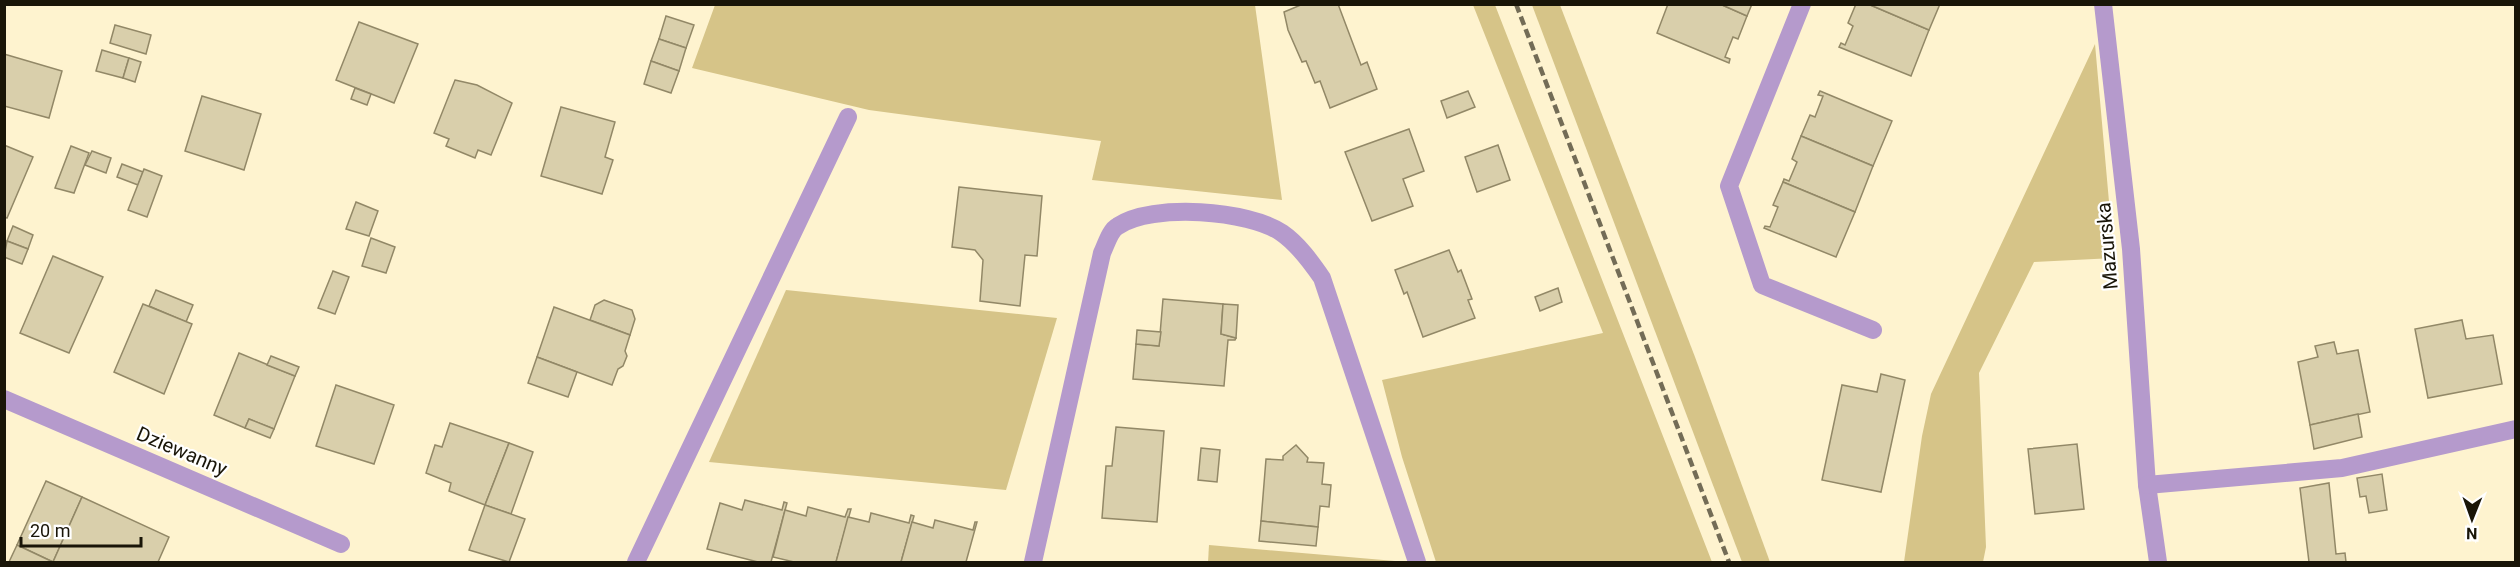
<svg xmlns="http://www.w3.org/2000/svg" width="2520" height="567" font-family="Roboto,sans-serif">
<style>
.green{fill:#d6c488}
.building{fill:#d9cfab;stroke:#928867;stroke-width:1.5}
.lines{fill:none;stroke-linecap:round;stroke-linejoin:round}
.minor{stroke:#b59acc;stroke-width:18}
.rail{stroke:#736c56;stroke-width:4.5;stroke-dasharray:9 4.5;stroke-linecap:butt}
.labels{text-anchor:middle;stroke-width:4.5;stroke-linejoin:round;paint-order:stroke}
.street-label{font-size:20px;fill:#191508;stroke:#fff}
</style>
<rect width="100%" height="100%" fill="#fef3cf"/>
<g class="green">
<polygon points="715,5 1255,5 1282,200 1092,180 1101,141 869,110 692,68"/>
<polygon points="1473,5 1495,5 1712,562 1436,562 1402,457 1382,380 1603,333"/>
<polygon points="1532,5 1560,5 1695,357 1770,562 1742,562"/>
<polygon points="2095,44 2114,258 2034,262 1979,373 1986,547 1983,562 1904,562 1922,436 1931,394"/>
<polygon points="786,290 1057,318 1006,490 709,462"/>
<polygon points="1209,545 1395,561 1396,562 1208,562"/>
</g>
<g class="building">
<polygon points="1303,4 1338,4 1361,65 1367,62 1377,89 1330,108 1320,81 1315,83 1306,61 1302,62 1288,30 1284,12"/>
<polygon points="1668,4 1720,4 1747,16 1738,39 1733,37 1725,57 1730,59 1729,63 1657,33"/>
<polygon points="1720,4 1752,4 1747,16"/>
<polygon points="1856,4 1868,4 1929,30 1911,76 1839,47 1841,43 1845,45 1853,26 1848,23"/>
<polygon points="1868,4 1940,4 1929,30"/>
<polygon points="666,16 694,25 686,48 659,39"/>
<polygon points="359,22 418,44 394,103 336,80"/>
<polygon points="115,25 151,35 146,54 110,43"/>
<polygon points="659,39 686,48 679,71 651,61"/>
<polygon points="102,50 129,58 123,78 96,71"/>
<polygon points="4,54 62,71 49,118 4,106"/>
<polygon points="129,58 141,62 135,82 123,78"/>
<polygon points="651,61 679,71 671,93 644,84"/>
<polygon points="455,80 477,85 512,103 491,155 478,150 475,158 446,146 449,139 434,133"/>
<polygon points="355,88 371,94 367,105 351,99"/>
<polygon points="1468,91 1475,107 1447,118 1441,101"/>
<polygon points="1820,91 1892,121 1873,166 1801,136 1810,115 1815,117 1823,96 1818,95"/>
<polygon points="202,96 261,114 244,170 185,151"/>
<polygon points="561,107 615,122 605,157 613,160 602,194 541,176"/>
<polygon points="1409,129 1424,171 1403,179 1413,206 1372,221 1345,152"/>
<polygon points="1801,136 1873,166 1855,212 1783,182 1784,179 1789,181 1797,162 1792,159"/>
<polygon points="4,145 33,157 7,218 4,217"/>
<polygon points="1498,145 1510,180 1477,192 1465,157"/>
<polygon points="71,146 89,153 74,193 55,188"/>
<polygon points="92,151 111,158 106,173 85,165"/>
<polygon points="122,164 143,172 138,185 117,177"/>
<polygon points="144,169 162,176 147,217 128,210"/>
<polygon points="1783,182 1855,212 1836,257 1764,228 1765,226 1770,227 1778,207 1773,205"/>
<polygon points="959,187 1042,196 1037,256 1025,255 1020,306 980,301 983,260 975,250 952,247"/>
<polygon points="356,202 378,211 369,236 346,229"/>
<polygon points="13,226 33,235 28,249 7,241"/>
<polygon points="371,238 395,247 386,273 362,266"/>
<polygon points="7,241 28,249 22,264 4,257"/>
<polygon points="1449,250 1458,272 1461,270 1472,299 1468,300 1475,318 1423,337 1407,292 1404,294 1395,270"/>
<polygon points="53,256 103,277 69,353 20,333"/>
<polygon points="333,271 349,277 335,314 318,308"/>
<polygon points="1558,288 1562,302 1540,311 1535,297"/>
<polygon points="156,290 193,305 186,322 149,306"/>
<polygon points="1163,299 1223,304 1221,334 1236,338 1235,340 1228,340 1224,386 1133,379 1136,344 1159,346"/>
<polygon points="604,300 632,310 635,319 630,335 590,320 595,305"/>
<polygon points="143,304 192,324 164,394 114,372"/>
<polygon points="1223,304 1238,305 1236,338 1221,334"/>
<polygon points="554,307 630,335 625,351 627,356 623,366 618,369 612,385 537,357"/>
<polygon points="2462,320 2466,339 2493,335 2502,384 2428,398 2415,329"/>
<polygon points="1137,330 1161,332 1159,346 1136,344"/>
<polygon points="2334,342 2337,354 2358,350 2370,412 2310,425 2298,362 2318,357 2315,346"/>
<polygon points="239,353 295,376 274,429 249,419 245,428 214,415"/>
<polygon points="271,356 299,367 295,376 267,365"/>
<polygon points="537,357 577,372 568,397 528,383"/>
<polygon points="1881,374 1905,380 1881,492 1822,480 1842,385 1877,392"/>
<polygon points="336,385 394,405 374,464 316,446"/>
<polygon points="2358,414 2362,437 2314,449 2310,425"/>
<polygon points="249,419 274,429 270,438 245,428"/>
<polygon points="450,423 509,443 485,505 449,491 451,483 426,473 435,445 442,447"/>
<polygon points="1116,427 1164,431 1157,522 1102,518 1106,466 1112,466"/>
<polygon points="509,443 533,452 511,514 485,505"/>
<polygon points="2077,444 2084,509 2035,514 2028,449"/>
<polygon points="1296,445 1308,458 1307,462 1324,463 1322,484 1331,485 1329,507 1320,506 1318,527 1261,521 1266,459 1283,460 1283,456"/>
<polygon points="1201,448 1220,450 1217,482 1198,480"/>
<polygon points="2382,474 2387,510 2369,513 2366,496 2360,497 2357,478"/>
<polygon points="46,481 82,497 53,562 17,545"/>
<polygon points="2329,483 2336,554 2345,553 2346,562 2309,562 2300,488"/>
<polygon points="82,497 169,537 158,562 53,562"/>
<polygon points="745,500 782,510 784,502 787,503 771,562 758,562 707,549 720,503 742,510"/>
<polygon points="485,505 525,519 509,562 469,550"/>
<polygon points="808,507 845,517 848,509 851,509 836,562 794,562 773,557 785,510 806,516"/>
<polygon points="871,513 909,523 911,515 914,516 901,562 836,562 848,517 869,522"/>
<polygon points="935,520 973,530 975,522 977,522 966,562 901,562 912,522 933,528"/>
<polygon points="1261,521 1318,527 1316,546 1259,541"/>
<polygon points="17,545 53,562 9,562"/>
</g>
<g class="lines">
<g class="minor">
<polyline points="1802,4 1729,186 1762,285 1873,330"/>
<polyline points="2103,4 2131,249 2147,485 2158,562"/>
<polyline points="4,399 341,544"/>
<polyline points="2147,485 2342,468 2516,429"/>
<polyline points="636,562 848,117"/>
<path d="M1033,562L1102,253C1106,245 1110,230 1118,226C1152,203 1249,210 1282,233C1298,244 1311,262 1322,278L1417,562"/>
</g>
<polyline class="rail" points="1516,4 1729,562"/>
</g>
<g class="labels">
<g class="street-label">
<text transform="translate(2107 246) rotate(-95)" y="7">Mazurska</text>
<text transform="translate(182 451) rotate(23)" y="7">Dziewanny</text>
</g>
</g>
<rect width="2520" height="567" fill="none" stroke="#191508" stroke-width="12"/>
<g transform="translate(2472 519) rotate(181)" stroke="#ffffff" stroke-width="4.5" paint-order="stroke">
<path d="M0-4.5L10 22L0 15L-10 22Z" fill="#191508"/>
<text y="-9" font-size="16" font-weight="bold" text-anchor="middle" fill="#191508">N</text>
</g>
<path d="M21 537v9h120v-9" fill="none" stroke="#191508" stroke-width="3"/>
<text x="30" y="537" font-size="18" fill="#191508" stroke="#ffffff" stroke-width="4.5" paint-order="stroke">20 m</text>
</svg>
